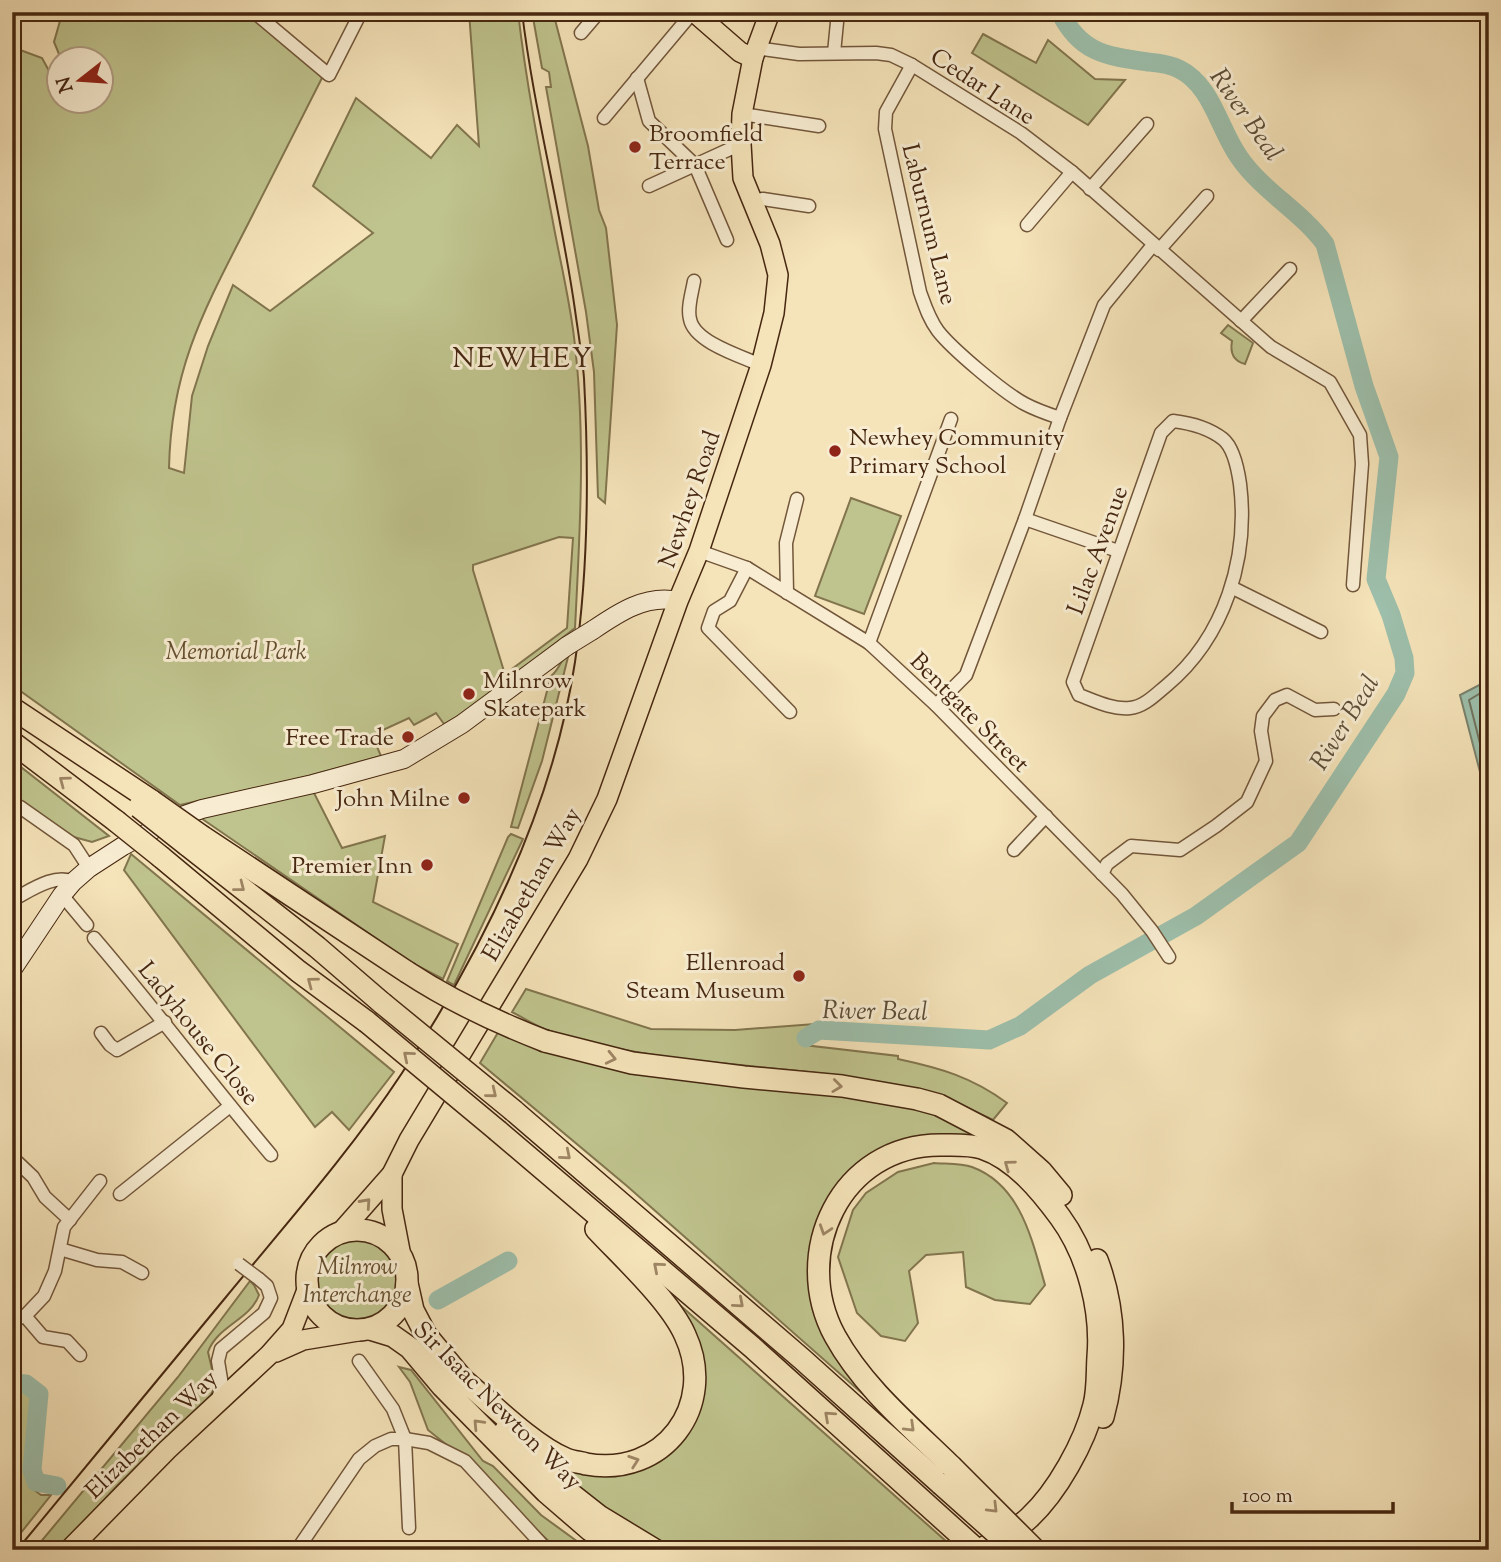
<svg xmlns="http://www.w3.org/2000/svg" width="1501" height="1562" font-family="'Sorts Mill Goudy',serif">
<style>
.green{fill:#bfc38d;stroke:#82754e;stroke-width:2}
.water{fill:#9dbfab;stroke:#7a826d;stroke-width:2}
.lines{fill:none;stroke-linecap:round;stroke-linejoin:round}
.shore{stroke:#72735e;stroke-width:2}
.river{stroke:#9dbfab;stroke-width:19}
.street-casing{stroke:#72563a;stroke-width:15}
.secondary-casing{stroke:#462710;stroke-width:20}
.primary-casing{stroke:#462710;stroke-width:22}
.highway-casing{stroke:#462710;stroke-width:24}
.street{stroke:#f8edd2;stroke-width:12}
.secondary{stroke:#f8edd2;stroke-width:18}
.primary{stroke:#f5e3b9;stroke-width:19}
.highway{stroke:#f5e3b9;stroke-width:21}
.tram{stroke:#462710;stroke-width:2}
.street-bridge-casing{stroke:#72563a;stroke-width:15;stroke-linecap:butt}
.secondary-bridge-casing{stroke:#462710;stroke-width:20;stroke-linecap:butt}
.highway-bridge-casing{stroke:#462710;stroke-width:24;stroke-linecap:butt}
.street-bridge{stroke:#f8edd2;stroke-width:12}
.secondary-bridge{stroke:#f8edd2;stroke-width:18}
.highway-bridge{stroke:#f5e3b9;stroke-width:21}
.oneway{stroke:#9e8564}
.poi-dot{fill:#8f2418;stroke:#f8edd2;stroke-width:2.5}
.labels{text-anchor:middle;stroke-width:6;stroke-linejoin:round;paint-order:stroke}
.street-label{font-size:24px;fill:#462710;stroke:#f8edd2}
.poi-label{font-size:24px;fill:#462710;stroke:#f8edd2;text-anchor:end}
.park-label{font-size:24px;font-style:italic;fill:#644e2f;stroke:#f8edd2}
.water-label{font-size:26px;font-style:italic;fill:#5c4d37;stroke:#f8edd2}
.quarter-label{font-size:28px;letter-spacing:2px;fill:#462710;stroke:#f8edd2}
</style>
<rect width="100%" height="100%" fill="#f5e3b9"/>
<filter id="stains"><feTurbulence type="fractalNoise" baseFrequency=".00286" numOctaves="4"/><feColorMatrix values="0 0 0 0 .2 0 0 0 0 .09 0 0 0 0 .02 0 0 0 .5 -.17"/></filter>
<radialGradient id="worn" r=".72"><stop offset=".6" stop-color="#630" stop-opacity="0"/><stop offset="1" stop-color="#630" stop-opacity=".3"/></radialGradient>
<g class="green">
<path d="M65,12H247L324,74C299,124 274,173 249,222C205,308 171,368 169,468L184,473L192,396L208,346L233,285L270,311L373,233L313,186L356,98L431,158L457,125L479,146L469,12H518C526,81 539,149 552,217C559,256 569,296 574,337C586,433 580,531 575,628L516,674L512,669L567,628L573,538L559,537L473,565V570L507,681L465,712L444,724L436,713L414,725L409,718L372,735L381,756L305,777L180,805L12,685V47L42,58L59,89L60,102H102V60L61,59L54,42L62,14Z"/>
<polygon points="532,12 553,12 588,146 599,210 606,228 617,325 605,503 598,497 594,372 586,312 546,87 551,87 549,72 542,68"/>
<polygon points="983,34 1036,63 1048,40 1095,79 1125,80 1088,125 972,53"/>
<path d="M1228,325L1253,343L1245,364C1233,361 1230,352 1232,341L1221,333Z"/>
<polygon points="851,498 901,516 864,614 815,596"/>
<path d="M569,653L542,761L518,828L511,827L551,676C560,669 560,660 569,653Z"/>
<polygon points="12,760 109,836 92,842 74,837 12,799"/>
<polygon points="313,791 342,848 385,836 373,902 458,944 443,979 412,963 198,816"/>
<polygon points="511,834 523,839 454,985 447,981 508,837"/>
<polygon points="131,854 394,1072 349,1130 332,1112 315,1127 124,870"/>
<path d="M526,989L651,1029L735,1030L815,1024L802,1033L804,1045L898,1056V1059C940,1068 972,1077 1007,1103L993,1120C967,1107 942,1095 913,1089C794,1061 667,1070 550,1031C537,1027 524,1018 512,1012Z"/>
<polygon points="500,1029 897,1104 939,1116 989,1140 948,1140 847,1181 817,1303 940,1462 627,1186 480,1063"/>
<path d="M934,1163C946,1164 961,1163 972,1167C1021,1185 1032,1240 1045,1285L1030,1304L995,1300L966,1287L963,1252L926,1255L909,1271L918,1323L905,1341L881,1336L857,1313L838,1257L853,1210L866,1193L898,1172Z"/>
<circle cx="357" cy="1280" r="41"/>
<polygon points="637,1267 956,1550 671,1550 609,1511 568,1479 555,1464 643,1465 700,1379"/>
<path d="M250,1281L254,1285L259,1295C250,1320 217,1326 208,1352L215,1382L211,1396L117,1486L58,1550H34L178,1377Z"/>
<polygon points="399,1367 411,1370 483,1461 493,1466 541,1515 589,1550 558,1550 448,1446 428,1430 410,1382"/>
<path d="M12,1387C23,1387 30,1388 34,1399L26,1461L30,1487L41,1495H51L12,1544Z"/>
</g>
<polygon class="water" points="1489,680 1489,796 1486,795 1460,695"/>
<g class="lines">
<polyline class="shore" points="1489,688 1469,700 1489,779"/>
<g class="river">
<path d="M806,1038L819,1030L989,1040L1020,1026L1090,975L1196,916L1298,843L1396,694L1405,673L1404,658L1391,615L1376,579L1389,457L1364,386L1325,244C1301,211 1262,191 1239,157C1219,129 1212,85 1179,69C1170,64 1158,63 1148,62C1106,56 1080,53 1060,12"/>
<polyline points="438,1300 508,1261"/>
<polyline points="12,1383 26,1384 39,1394 32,1470 36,1482 57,1486"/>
</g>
<g class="street-casing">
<g id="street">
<polyline points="254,12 329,75 361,12"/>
<polyline points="581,33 599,12"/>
<polyline points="756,48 799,54 876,53 891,55 912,65 1021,133 1072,172 1271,347 1330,382 1360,435 1362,464 1353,585"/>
<polyline points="834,53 838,12"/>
<path d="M912,65L886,112L885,129L920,292C925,306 929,319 938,331C952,349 1004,393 1025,404C1036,410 1048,414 1060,418"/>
<polyline points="637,78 649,121 695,165 727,240"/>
<polyline points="742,114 819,126"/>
<polyline points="604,118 693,12"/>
<polyline points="649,186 741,144"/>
<polyline points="1090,189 1147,124"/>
<polyline points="751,201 763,199 809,206"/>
<polyline points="1027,225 1072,172"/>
<polyline points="1159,250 1207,196"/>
<path d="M694,281C692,293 687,308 690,319C694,342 740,356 761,365"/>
<polyline points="1241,321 1290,269"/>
<path d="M1173,421C1190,423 1209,428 1223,439C1234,448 1238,470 1240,484C1249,558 1225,637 1166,686C1156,694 1144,707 1130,708C1113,710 1095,701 1079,695L1073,682L1161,433Z"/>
<polyline points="1025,519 1118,551"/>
<polyline points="699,551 747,568 869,643 936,705 1122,894 1152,931 1169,957"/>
<polyline points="747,568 730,601 714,611 708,628 790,712"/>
<polyline points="1233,588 1321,632"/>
<polyline points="787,593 786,543 797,499"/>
<polyline points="869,643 951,419"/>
<polyline points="936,705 966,675 1025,519 1060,418 1104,305 1153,245"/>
<polyline points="12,808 20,807 74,845 89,868"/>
<polyline points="1014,850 1046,816"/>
<polyline points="1102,874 1107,864 1131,846 1180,850 1216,826 1247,802 1266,761 1261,731 1263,716 1275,700 1287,695 1315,710 1334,709"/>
<polyline points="62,895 87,925"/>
<path d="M12,900C30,891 54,873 73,882"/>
<path d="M94,938C155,1009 211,1084 271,1155"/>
<polyline points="101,1033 110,1045 117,1050 165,1022"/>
<polyline points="12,1157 33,1177 45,1197 70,1220"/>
<polyline points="120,1194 230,1106"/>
<polyline points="60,1249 97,1260 122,1262 142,1273"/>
<polyline points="25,1316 43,1337 67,1341 80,1355"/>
<polyline points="12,1321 25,1316 44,1296 55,1271 64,1227 100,1181"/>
<polyline points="359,1361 393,1409 405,1439 409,1528"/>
<polyline points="218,1399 222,1385 218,1361 221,1349 264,1313 271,1298 267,1286 259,1279"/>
<polyline points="297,1550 359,1459 375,1446 391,1439 405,1439 429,1443 465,1461 547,1550"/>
</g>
</g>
<g class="secondary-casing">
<g id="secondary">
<path d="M593,630C618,613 646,594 678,601"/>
<polyline points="12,970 62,895 73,882 89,868 123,846 173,819 202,809 313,784 404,759 462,724 567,646"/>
</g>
</g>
<g class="primary-casing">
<g id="primary">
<polyline points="694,12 740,52 753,58"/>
<polyline points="392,1174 392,1209 401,1256"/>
<polyline points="340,1233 392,1174 409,1140 578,859 607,799 678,601 699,551 761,365 774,313 778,275 770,244 743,178 741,144 742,114 753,58 770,12"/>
<polyline points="276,1352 303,1340 358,1331"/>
<polyline points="69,1550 167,1450 269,1355 292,1329 307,1290"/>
</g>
</g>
<g class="highway-casing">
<g id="highway">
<polyline points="12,708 152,801"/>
<polyline points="12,742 116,821"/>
<polyline points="203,837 407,972"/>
<polyline points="187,845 317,947 382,1003"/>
<polyline points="161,857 298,971 367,1022"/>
<polyline points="545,1041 632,1063 744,1077 842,1086 917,1099 939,1105 1006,1140 1041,1171 1061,1195"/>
<polyline points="514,1111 802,1359 941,1484"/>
<polyline points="498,1131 752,1347 977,1550"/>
<circle cx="357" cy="1280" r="50"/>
<path d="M1097,1260C1116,1310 1117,1365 1103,1417"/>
<polyline points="407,1283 413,1310 426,1335 469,1387"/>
<polyline points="370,1329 393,1336 410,1348 442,1386 546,1492 590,1530 620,1550"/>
<path d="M460,1377C489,1401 532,1445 566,1459C572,1462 580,1462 586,1464C663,1478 718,1406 685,1335C670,1301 622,1257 596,1229"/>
<polyline points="505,1431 557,1483 599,1516 655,1550"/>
<path d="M951,1466C910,1426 863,1387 835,1336C790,1253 841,1145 940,1145C953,1145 970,1144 982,1148C1015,1159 1041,1191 1060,1217C1088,1255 1102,1311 1098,1357C1097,1373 1098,1390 1094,1405C1085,1442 1057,1492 1029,1518C1015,1531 996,1540 980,1550"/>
</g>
</g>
<use href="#street" class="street"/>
<use href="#secondary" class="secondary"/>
<use href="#primary" class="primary"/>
<use href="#highway" class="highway"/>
<path class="tram" d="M17,1550C87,1466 156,1381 226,1297C286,1224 350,1152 402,1073C482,951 553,807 575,662C589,568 589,473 584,378C582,355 578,332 575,310C561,210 534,112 522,12"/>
<g class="street-bridge-casing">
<polyline id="street-bridge" points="239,1264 259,1279"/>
</g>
<g class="secondary-bridge-casing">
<polyline id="secondary-bridge" points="567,646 593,630"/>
</g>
<g class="highway-bridge-casing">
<g id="highway-bridge">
<polyline points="152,801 203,837"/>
<polyline points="139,807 187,845"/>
<polyline points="116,821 161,857"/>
<path d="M407,972C451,1001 496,1022 545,1041"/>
<polyline points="382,1003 514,1111"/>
<polyline points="367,1022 498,1131"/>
<polyline points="951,1466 1035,1550"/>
<polyline points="941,1484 1015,1550"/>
</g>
</g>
<use href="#street-bridge" class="street-bridge"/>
<use href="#secondary-bridge" class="secondary-bridge"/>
<use href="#highway-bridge" class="highway-bridge"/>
</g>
<defs><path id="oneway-chevron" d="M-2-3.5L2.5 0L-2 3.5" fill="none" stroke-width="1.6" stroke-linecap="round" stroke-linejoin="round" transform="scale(1.75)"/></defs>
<g class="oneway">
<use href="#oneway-chevron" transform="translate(64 781) rotate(-143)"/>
<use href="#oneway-chevron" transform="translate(240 887) rotate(38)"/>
<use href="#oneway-chevron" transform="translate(312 982) rotate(-143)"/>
<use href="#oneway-chevron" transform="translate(408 1056) rotate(-140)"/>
<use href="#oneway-chevron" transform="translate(611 1058) rotate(13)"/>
<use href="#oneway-chevron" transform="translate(837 1086) rotate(7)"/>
<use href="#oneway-chevron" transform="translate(492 1093) rotate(39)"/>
<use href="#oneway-chevron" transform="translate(566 1155) rotate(40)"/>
<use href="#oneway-chevron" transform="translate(1009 1165) rotate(-144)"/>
<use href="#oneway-chevron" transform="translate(366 1203) rotate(-48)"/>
<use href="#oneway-chevron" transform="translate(825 1230) rotate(108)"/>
<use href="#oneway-chevron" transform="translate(658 1267) rotate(-139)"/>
<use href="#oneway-chevron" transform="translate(739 1303) rotate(41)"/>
<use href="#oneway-chevron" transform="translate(829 1416) rotate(-138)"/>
<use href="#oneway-chevron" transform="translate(478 1424) rotate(-133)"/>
<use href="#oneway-chevron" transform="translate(910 1427) rotate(44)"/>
<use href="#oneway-chevron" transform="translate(634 1461) rotate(-19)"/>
<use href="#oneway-chevron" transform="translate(993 1508) rotate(45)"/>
</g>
<g class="poi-dot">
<circle cx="635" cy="147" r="7"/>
<circle cx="835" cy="451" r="7"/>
<circle cx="469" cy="694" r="7"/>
<circle cx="408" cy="737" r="7"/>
<circle cx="464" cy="798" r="7"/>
<circle cx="427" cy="865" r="7"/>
<circle cx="799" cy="976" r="7"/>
</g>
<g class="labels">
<g class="street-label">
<text transform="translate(983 86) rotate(33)" y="8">Cedar Lane</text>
<text transform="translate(930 224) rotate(76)" y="8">Laburnum Lane</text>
<text transform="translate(689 499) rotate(-71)" y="8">Newhey Road</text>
<text transform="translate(1097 550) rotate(-70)" y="8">Lilac Avenue</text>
<text transform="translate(970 712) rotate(45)" y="8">Bentgate Street</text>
<text transform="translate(531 884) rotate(-60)" y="8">Elizabethan Way</text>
<text transform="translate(199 1033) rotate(51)" y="8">Ladyhouse Close</text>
<text transform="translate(498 1405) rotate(45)" y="8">Sir Isaac Newton Way</text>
<text transform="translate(151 1434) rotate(-44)" y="8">Elizabethan Way</text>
</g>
<g class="poi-label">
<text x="649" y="141" text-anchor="start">Broomfield<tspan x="649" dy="28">Terrace</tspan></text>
<text x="849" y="445" text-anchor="start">Newhey Community<tspan x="849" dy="28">Primary School</tspan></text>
<text x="483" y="688" text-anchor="start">Milnrow<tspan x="483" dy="28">Skatepark</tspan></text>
<text x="394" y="745">Free Trade</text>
<text x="450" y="806">John Milne</text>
<text x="413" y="873">Premier Inn</text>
<text x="785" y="970">Ellenroad<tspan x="785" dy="28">Steam Museum</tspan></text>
</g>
<g class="park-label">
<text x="236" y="659">Memorial Park</text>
<text x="357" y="1274">Milnrow<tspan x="357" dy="28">Interchange</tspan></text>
</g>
<g class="water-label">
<text transform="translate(1247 114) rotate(55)" y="9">River Beal</text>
<text transform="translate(1344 722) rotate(-58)" y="9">River Beal</text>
<text transform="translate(875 1010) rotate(1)" y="9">River Beal</text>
</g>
<g class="quarter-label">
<text x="523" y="367">NEWHEY</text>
</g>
</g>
<rect width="1501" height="1562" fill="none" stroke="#f5e3b9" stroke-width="42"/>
<rect x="14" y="14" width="1473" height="1534" fill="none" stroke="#462710" stroke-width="3.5"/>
<rect x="21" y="21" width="1459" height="1520" fill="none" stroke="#462710" stroke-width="2"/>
<g transform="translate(80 80) rotate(253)"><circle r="33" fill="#f8edd2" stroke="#b19e84" stroke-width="2"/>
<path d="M0-5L12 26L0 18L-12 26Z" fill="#8f2418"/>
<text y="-10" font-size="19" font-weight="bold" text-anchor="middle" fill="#462710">N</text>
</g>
<path d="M1232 1502v10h161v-10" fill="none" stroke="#462710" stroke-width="3.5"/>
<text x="1242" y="1502" font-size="21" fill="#462710" stroke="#f8edd2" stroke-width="5" paint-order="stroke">100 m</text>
<rect width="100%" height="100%" filter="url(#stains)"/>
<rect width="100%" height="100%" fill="url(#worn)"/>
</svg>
